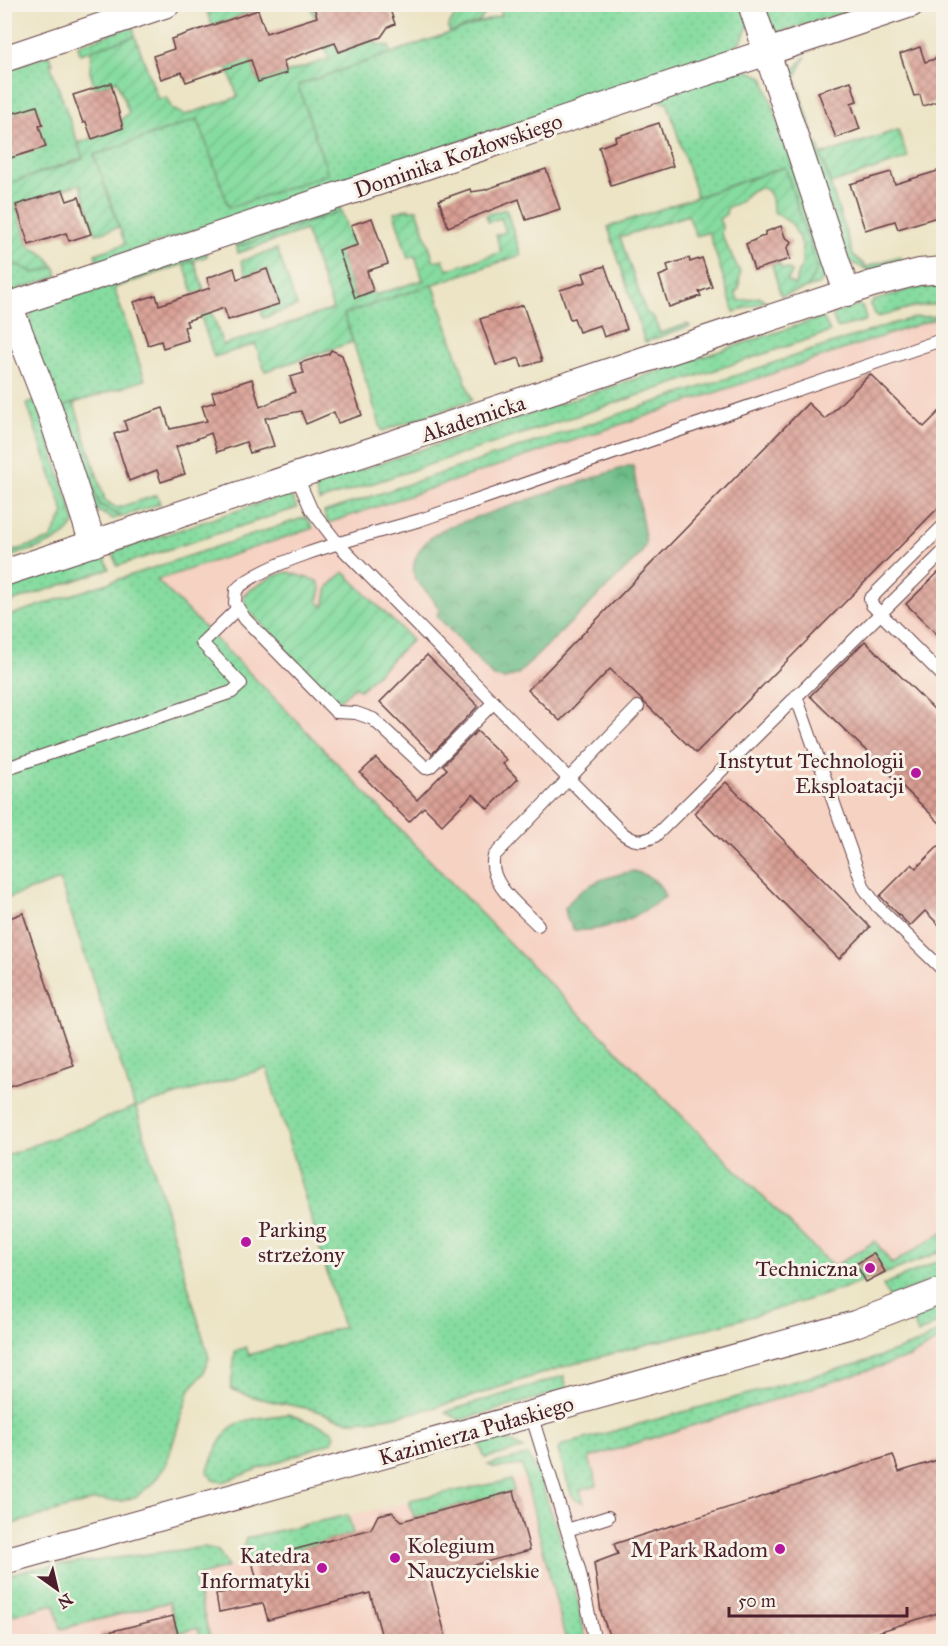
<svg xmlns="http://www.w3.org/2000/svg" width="948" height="1646" font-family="'IM FELL Great Primer',serif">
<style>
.built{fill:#f6d2c3}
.grass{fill:url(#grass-dots);stroke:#687e66;stroke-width:1.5}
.forest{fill:url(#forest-crowns);stroke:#5b6e58;stroke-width:1.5}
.garden{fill:url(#garden-furrows);stroke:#687e66;stroke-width:1.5}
.building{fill:url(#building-cross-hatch)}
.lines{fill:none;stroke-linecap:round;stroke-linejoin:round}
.service-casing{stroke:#623d42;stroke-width:14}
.minor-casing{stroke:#623d42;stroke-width:28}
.service{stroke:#fff;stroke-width:12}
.minor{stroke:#fff;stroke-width:26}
.poi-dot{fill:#b5179e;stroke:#f7f3e8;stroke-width:2}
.labels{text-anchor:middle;stroke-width:6;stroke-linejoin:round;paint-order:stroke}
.street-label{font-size:22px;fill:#4a1f2b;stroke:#f7f3e8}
.poi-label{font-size:22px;fill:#4a1f2b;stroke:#f7f3e8;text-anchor:end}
</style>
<defs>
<pattern id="grass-dots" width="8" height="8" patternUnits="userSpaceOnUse" patternTransform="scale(1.5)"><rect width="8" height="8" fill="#86dca0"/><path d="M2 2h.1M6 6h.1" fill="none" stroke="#75bc8a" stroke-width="1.8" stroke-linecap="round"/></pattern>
<pattern id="forest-crowns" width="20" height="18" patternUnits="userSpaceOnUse" patternTransform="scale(1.5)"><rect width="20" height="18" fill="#6cbc86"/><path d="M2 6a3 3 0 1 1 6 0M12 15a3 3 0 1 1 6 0" fill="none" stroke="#5b986e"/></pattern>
<pattern id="garden-furrows" width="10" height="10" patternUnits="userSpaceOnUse" patternTransform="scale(1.5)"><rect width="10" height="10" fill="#86dca0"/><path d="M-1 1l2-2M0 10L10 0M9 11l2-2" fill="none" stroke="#75bc8a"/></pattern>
<pattern id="building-cross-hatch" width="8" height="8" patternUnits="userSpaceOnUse" patternTransform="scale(1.5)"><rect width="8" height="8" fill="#d99f94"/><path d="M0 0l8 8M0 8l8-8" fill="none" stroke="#b28179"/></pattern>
</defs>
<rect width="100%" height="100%" fill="#f7f3e8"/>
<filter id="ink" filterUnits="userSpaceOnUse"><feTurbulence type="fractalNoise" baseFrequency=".0167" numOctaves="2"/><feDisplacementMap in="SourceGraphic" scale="12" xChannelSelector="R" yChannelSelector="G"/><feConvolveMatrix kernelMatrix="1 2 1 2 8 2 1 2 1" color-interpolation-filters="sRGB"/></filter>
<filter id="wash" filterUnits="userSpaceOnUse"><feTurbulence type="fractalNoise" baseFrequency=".008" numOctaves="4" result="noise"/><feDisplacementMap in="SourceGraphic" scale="24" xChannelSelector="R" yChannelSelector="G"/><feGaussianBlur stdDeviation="1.35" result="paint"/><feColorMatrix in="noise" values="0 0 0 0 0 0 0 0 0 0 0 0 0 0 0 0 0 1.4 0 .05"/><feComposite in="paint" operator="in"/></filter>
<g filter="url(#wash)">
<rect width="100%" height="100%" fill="#ece4c5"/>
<g class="built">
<polygon points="943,317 943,1232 892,1264 875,1241 833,1268 514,948 285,709 156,580"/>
<polygon points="943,1338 943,1641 586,1641 574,1581 547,1501 597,1485 589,1458 910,1357"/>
<polygon points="524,1477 566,1641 211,1641 194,1576 245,1563 243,1549 246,1538"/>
<polygon points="169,1602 177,1633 199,1628 202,1641 5,1641 4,1617 54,1604 61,1629"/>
</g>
<g class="grass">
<polygon points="499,5 742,5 749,24 742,40 728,52 98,263 95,254 125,244 94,155 198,119 229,207 298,85 502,15"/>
<polygon points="764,5 868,5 777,33 771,26"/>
<polygon points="133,26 135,36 80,54 78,45"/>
<polygon points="49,55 53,63 50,64 83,158 5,185 4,70"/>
<polygon points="806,56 795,78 813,132 806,135 787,77"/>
<polygon points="742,68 763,77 828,271 820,284 807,288 817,269 785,167 697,197 667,101 662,103 659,95"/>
<polygon points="817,143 853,255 867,267 900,256 902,263 870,271 848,261 809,146"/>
<polygon points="338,202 341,211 237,247 233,237"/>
<polygon points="4,241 14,263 35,273 55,267 58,276 5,294"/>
<polygon points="205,248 207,256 114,288 145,380 65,406 99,504 121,517 113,519 94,509 29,329 29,320 34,307"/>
<polygon points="433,284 472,400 382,431 344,314"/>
<polygon points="943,285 943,303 913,307 877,317 870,305 873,301 914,288"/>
<polygon points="859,305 863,308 866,319 864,321 837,328 833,317 835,313"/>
<polygon points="943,316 328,523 324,512 888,325 916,317"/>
<polygon points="823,317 830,332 319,501 314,485"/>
<path d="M36,401L75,522C64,545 28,550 5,558L4,554L51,539L64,513L27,404Z"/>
<polygon points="290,493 297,508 117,566 113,552"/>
<path d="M306,517L313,528L157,580L285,709L514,948L833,1267L875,1241L892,1264L943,1232V1250C822,1304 691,1331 563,1367C494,1387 426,1418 353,1421C337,1421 324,1412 310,1409C282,1403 257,1400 231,1389L235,1351L246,1347L249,1355L343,1327L267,1068L136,1107L209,1358L203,1374L190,1389L166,1465L154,1482L137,1496L122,1501L95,1500L5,1526V1156L135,1107L60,880L5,899V617Z"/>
<polygon points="104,555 109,569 5,604 5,588"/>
<polygon points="943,1259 943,1276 889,1298 883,1285"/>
<polygon points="943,1305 943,1320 918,1334 913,1320 914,1317"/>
<polygon points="943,1329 943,1338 910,1357 589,1458 597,1485 580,1490 584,1503 574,1498 571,1493 558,1450 560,1446 864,1362 921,1342"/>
<polygon points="564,1376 567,1390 460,1420 445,1412"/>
<path d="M288,1414L330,1429L335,1435L332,1442L223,1482L214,1480L207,1472C228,1417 232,1422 288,1414Z"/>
<polygon points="498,1438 508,1440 523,1449 485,1458 479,1442"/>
<polygon points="528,1455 538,1474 571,1568 586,1641 566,1641 522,1465 494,1468 488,1465"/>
<polygon points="511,1480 514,1491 414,1517 409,1500"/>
<polygon points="348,1515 353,1534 246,1563 243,1549 246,1538"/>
<polygon points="204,1547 218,1550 228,1567 194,1577 211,1641 202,1641 198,1628 178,1633 169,1602 61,1629 54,1604 5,1617 5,1575 37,1568"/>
</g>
<g class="forest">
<path d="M628,466H633L646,544L641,554L518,674L505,679L494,677L437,616L439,609L433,599L415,579C408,556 428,536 448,527Z"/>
<path d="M634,871C650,877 659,879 665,897C637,917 609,932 574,930L567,919L565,908C583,883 605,877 634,871Z"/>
</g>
<g class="garden">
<polygon points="228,5 271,5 236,17 258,82 329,59 310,5 313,5 319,22 330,27 339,52 373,40 379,45 389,46 391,53 298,85 328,174 229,208 198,119 94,155 119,227 96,234 80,184 16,205 29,245 46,256 55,267 35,273 13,263 5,241 4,185 83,159 78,143 123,128 121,120 129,113 117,81 95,88 90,72 91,50 135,36 158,99 166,97 172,109 185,115 238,97 207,12"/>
<polygon points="461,5 491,5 479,22 450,33 448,27"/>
<polygon points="898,130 908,158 831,184 821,155"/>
<path d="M785,167L817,269L807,288L781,296L772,265L779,263L781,268L791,270L792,273L787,281L795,285L798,272L802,266V244L792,224L774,212C772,206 773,197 769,192C759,181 746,194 741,201C738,204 731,205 727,208L726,214L719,219L722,226L721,234L740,272L739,289L735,292L739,301L759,297L766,301L734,312L709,232L696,236L688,215L620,237L646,312L654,318L660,333L687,324L690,326L645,342L608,227Z"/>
<polygon points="409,208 409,211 417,209 434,261 443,259 447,270 501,252 496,235 506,232 501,218 488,222 486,215 506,209 521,255 344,314 353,342 265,371 255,344 214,357 184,264 194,261 223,345 333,309 305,230 238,253 237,247 341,211 353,246 339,251 355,298 373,291 375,295 423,280 415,256 408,258 394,213"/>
<polygon points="277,249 297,306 263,318 261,311 279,304 267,269 247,276 241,261"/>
<polygon points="74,403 105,500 117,508 157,495 160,504 121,517 99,504 65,406"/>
<polygon points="287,572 318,581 321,588 318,602 324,607 328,587 344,572 412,640 360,690 355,686 336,704 245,607 244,594 273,576"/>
</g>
<g id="blocks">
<g class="building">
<polygon points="313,4 388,4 395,24 388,27 381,37 339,52 335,43 283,61 287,73 258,82 251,60 186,82 182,72 161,79 153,56 174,49 171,39 258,10 266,33 317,17"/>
<polygon points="920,47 925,62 944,56 944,99 923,106 920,95 914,96 900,54"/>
<polygon points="851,81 857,101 851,103 860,129 836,138 818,92"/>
<polygon points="111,83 123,128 92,139 86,122 83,123 73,95"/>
<polygon points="37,106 43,125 39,126 46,147 4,160 4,116"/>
<polygon points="659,123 673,166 611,186 599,147 616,141 615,137"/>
<polygon points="546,169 560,209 526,220 519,199 448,227 439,200 470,189 471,192 484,190"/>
<polygon points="944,169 944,215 898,229 895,221 865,230 850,184 891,172 895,184"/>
<polygon points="63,190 67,201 79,197 91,234 69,241 66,233 29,245 16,205"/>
<polygon points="372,218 388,264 367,271 373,291 355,298 339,251 358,245 351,225"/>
<polygon points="781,226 785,237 792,242 787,248 790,259 754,270 746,244 765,235 765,232"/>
<polygon points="689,258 690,262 702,258 712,287 699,292 701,296 669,307 659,276 669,272 667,265"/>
<polygon points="605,266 627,329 604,337 600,325 579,332 574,318 570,319 560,290 586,282 583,273"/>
<polygon points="234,268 237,279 267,269 279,304 228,320 224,308 186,321 188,326 184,327 188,340 163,348 161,341 148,345 134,302 156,295 159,305 210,288 207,278"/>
<polygon points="523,305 542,361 522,367 519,358 496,365 480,319"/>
<polygon points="331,350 342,355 362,415 338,423 334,412 306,424 301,411 265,418 274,446 250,453 246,442 217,452 211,433 176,447 185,474 161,482 157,470 129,481 114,434 127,430 124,421 163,408 170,429 207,421 202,406 215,402 212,392 252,379 260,407 295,392 290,377 304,373 300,363 329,354"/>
<polygon points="870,374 924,427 944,407 944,502 696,753 610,669 560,721 528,690 808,403 825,419"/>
<polygon points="944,567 944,641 906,604"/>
<polygon points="865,641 944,719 944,827 810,696"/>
<polygon points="427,655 478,706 432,754 380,702"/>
<polygon points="477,731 507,760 503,764 518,779 488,809 473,794 442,825 424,807 409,822 360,773 376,758 417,800 447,769 443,765"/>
<polygon points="726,782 870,927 839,959 694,813"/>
<polygon points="944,841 944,930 925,911 910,926 880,896 912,864 916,868"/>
<polygon points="23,913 74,1066 4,1089 4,1041 11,1039 4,1018 4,920"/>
<polygon points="874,1253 885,1272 866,1282 856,1264"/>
<polygon points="893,1455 899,1472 944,1458 944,1611 850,1641 611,1641 601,1612 594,1563 618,1554 614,1544"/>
<polygon points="514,1491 530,1550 430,1577 447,1641 383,1641 370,1593 268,1620 263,1603 219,1612 216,1594 258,1585 252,1561 371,1529 378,1515 392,1512 402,1521"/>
<polygon points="173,1616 180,1641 101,1641 100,1634"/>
</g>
</g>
</g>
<g filter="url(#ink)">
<use href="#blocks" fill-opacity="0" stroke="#623d42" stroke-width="1.5"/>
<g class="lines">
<g class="service-casing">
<g id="service">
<path d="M297,477L311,509L338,544L621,832C633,842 641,843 655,836L944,551"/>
<polyline points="944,525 870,599 872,605 944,677"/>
<polyline points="796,696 864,888 877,906 944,971"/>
<path d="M494,702L430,767L426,768L373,719L356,713L336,712L245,619L235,603L236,590C266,559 376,533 420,520L944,339"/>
<polyline points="4,769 232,692 241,684 202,643 237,609"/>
<path d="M538,925C522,908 486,883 494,856L638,707"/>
<polyline points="531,1414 579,1569 595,1642"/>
<polyline points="567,1530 608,1517"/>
</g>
</g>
<g class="minor-casing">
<g id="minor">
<polyline points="751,4 847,293"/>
<polyline points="4,59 167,4"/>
<polyline points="9,305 50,411 93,544"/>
<polyline points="4,307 911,4"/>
<polyline points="4,573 872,284 919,272 944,270"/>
<polyline points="4,1561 855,1324 944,1290"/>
</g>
</g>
<use href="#service" class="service"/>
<use href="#minor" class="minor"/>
</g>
</g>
<g class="poi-dot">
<circle cx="916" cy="773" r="6"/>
<circle cx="246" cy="1242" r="6"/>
<circle cx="870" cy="1268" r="6"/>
<circle cx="780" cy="1549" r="6"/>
<circle cx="395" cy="1558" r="6"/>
<circle cx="322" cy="1568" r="6"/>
</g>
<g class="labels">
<g class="street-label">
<text transform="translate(458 155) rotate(-19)" y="8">Dominika Kozłowskiego</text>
<text transform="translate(473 418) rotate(-18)" y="8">Akademicka</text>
<text transform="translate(476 1430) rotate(-16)" y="8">Kazimierza Pułaskiego</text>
</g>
<g class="poi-label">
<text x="904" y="768">Instytut Technologii<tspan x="904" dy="25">Eksploatacji</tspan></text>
<text x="258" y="1237" text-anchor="start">Parking<tspan x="258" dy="25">strzeżony</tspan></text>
<text x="858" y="1276">Techniczna</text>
<text x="407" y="1553" text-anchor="start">Kolegium<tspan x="407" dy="25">Nauczycielskie</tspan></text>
<text x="768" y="1557">M Park Radom</text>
<text x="310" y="1563">Katedra<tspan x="310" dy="25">Informatyki</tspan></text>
</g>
</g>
<rect width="948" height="1646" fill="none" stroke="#f7f3e8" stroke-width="24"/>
<g transform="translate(57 1589) rotate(146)" stroke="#f7f3e8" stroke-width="4.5" paint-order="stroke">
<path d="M0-4.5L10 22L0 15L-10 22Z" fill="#4a1f2b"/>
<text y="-9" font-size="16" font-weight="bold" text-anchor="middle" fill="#4a1f2b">N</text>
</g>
<path d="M729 1607v9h178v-9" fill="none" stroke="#4a1f2b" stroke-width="3"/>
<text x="738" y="1607" font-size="18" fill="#4a1f2b" stroke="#f7f3e8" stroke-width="4.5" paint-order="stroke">50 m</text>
</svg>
